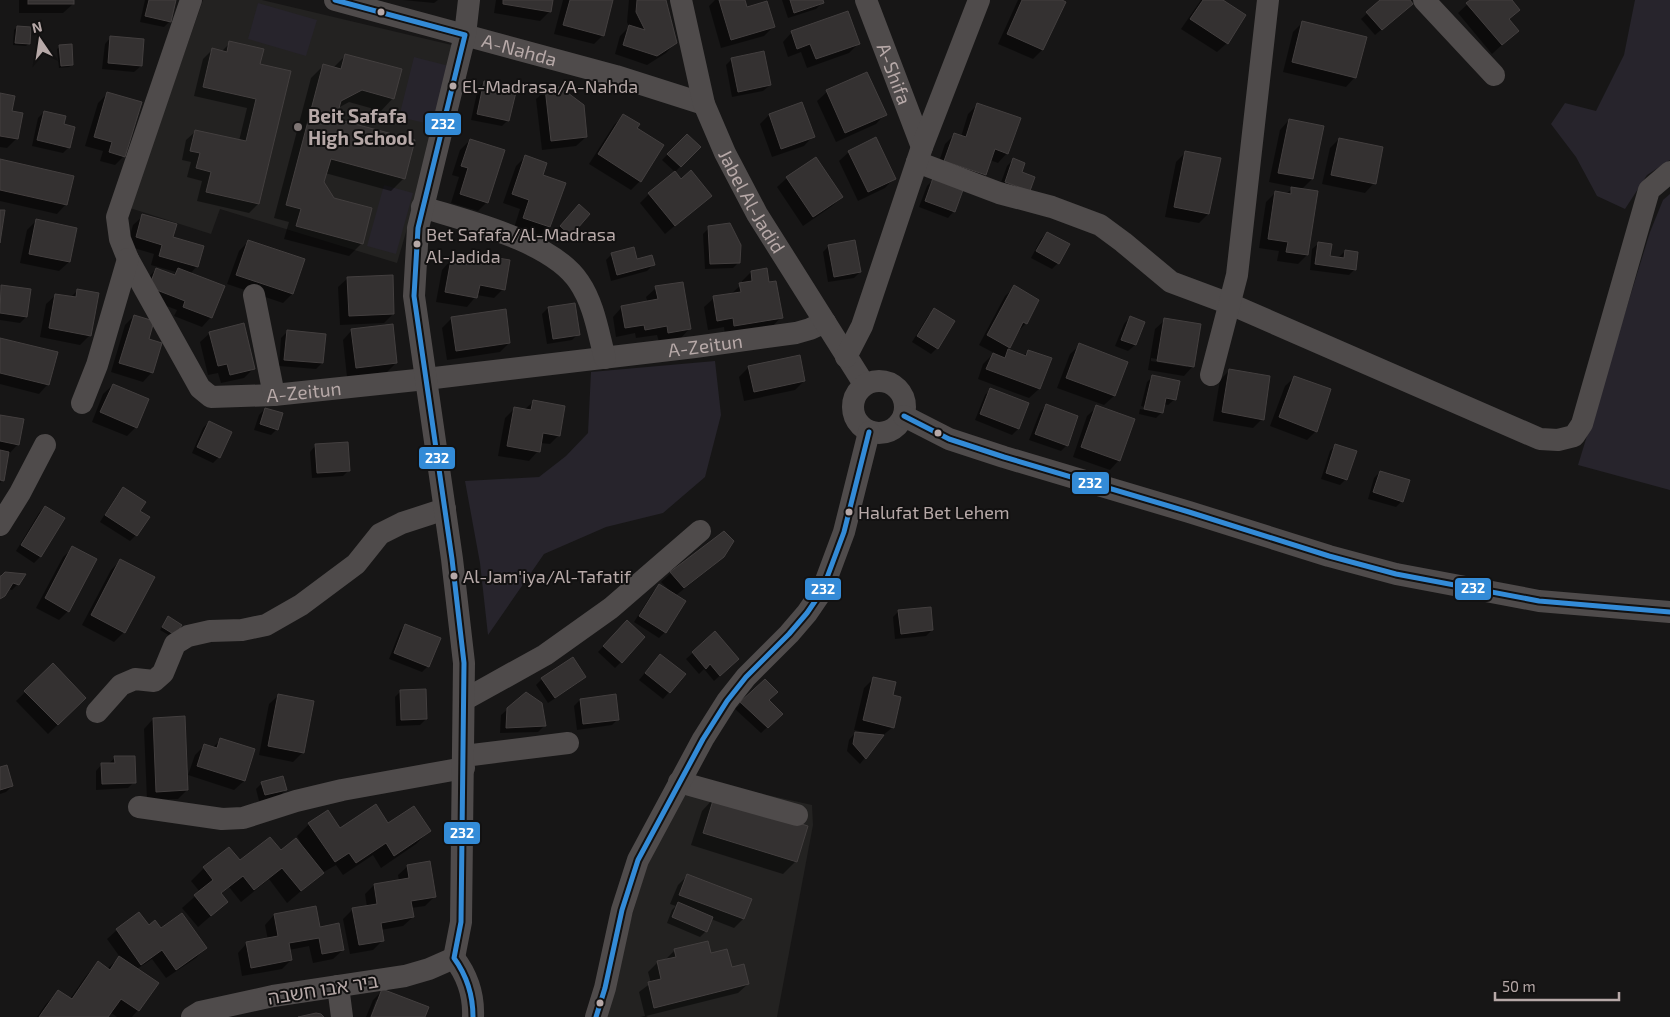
<svg xmlns="http://www.w3.org/2000/svg" width="1670" height="1017" font-family="'Exo 2','Noto Sans Hebrew',sans-serif">
<style>
.built{fill:#232221}
.green{fill:#27242c}
.shadow{fill:#0007;fill-rule:evenodd}
.building{fill:#343131;stroke:#433f3f}
.lines{fill:none;stroke-linecap:round;stroke-linejoin:round}
.minor{stroke:#4f4b4b;stroke-width:22}
.bus-1-casing{stroke:#121111;stroke-width:9}
.bus-1{stroke:#338bd7;stroke-width:5}
.bus-dot{fill:#b7a9a8;stroke:#121111;stroke-width:2}
.poi-dot{fill:#7f7675;stroke:#121111;stroke-width:2}
.labels{text-anchor:middle;stroke-width:4;stroke-linejoin:round;paint-order:stroke}
.bus-label{font-size:18px;fill:#b7a9a8;stroke:#121111;text-anchor:start}
.street-label{font-size:19px;fill:#b7a9a8;stroke:#121111}
.poi-label{font-size:19px;font-weight:bold;fill:#b7a9a8;stroke:#121111;text-anchor:start}
.line-badge{stroke:#121111;stroke-width:2}
.badge-label{font-size:14px;text-anchor:middle;font-weight:bold;fill:#fff}
</style>
<rect width="100%" height="100%" fill="#171616"/>
<g class="built">
<polygon points="203,0 262,0 460,47 397,263 220,209 211,234 130,208"/>
<polygon points="691,778 812,805 813,825 777,1017 602,1017 649,858"/>
</g>
<g class="green">
<polygon points="1635,0 1670,0 1670,160 1647,175 1625,209 1597,196 1576,157 1551,124 1565,103 1596,111 1624,55"/>
<polygon points="258,3 317,20 306,56 248,39"/>
<polygon points="414,57 449,66 434,125 399,117"/>
<polygon points="384,185 413,193 396,254 367,246"/>
<polygon points="1670,194 1670,490 1578,465 1650,232 1663,200"/>
<polygon points="715,361 721,415 705,477 663,513 606,527 544,554 488,635 480,563 465,481 539,477 566,456 588,433 591,372"/>
</g>
<g class="shadow">
<polygon points="19,0 73,0 73,4 63,13 19,13"/>
<polygon points="145,0 175,0 170,21 164,27 140,22"/>
<polygon points="403,0 438,0 434,3"/>
<polygon points="496,0 551,0 550,11 540,21 494,13"/>
<polygon points="563,0 612,0 603,35 594,44 554,34"/>
<polygon points="629,0 665,0 675,43 666,53 647,65 615,54 620,36 629,27 627,22"/>
<polygon points="715,0 744,0 746,8 774,26 764,36 721,48 709,6"/>
<polygon points="782,0 821,0 822,3 816,9 788,18"/>
<polygon points="1018,0 1059,0 1042,50 1033,59 998,44"/>
<polygon points="1201,0 1220,0 1227,43 1217,52 1181,29"/>
<polygon points="1382,0 1408,0 1405,10 1375,35 1361,19"/>
<polygon points="1472,0 1510,0 1518,10 1508,20 1517,31 1492,54 1458,13"/>
<polygon points="1303,22 1355,77 1346,87 1283,72 1293,32"/>
<polygon points="17,27 28,44 26,46 13,45 14,30"/>
<polygon points="792,32 858,44 849,53 807,68 801,52 788,57 783,42"/>
<polygon points="111,37 141,66 134,72 102,69 105,44"/>
<polygon points="230,43 259,65 258,204 249,213 197,201 202,181 187,177 191,162 182,160 186,140 196,131 239,141 247,108 194,96 203,59 212,50 221,52"/>
<polygon points="60,47 72,65 69,67 59,68 57,49"/>
<polygon points="345,56 393,98 381,111 349,102 338,108 335,120 404,178 391,191 325,173 323,182 362,243 349,256 284,239 289,222 274,218 311,78 324,65 333,68"/>
<polygon points="732,59 770,85 763,91 732,97 726,65"/>
<polygon points="867,73 885,114 876,124 836,142 817,101 827,92"/>
<polygon points="484,82 508,120 502,126 471,120 478,88"/>
<polygon points="546,90 586,137 576,146 542,150 536,99"/>
<polygon points="108,93 124,156 115,165 100,161 103,151 85,146 98,103"/>
<polygon points="0,94 10,112 21,114 16,139 7,148 0,147"/>
<polygon points="978,104 1007,153 998,163 990,160 985,175 975,184 936,171 945,144 954,135 961,137 968,114"/>
<polygon points="44,112 62,125 69,147 63,153 32,146 38,118"/>
<polygon points="769,115 813,136 804,146 772,157 760,124"/>
<polygon points="623,116 635,129 640,181 631,190 589,164 614,125"/>
<polygon points="1289,120 1312,179 1301,190 1307,255 1298,264 1277,261 1279,251 1259,248 1266,202 1275,193 1286,194 1294,187 1269,182 1280,130"/>
<polygon points="687,135 699,147 675,172 662,160"/>
<polygon points="1339,139 1374,183 1365,193 1322,184 1330,148"/>
<polygon points="470,140 487,202 478,211 451,203 459,177 452,175 460,150"/>
<polygon points="849,152 894,178 885,188 858,201 839,161"/>
<polygon points="1186,152 1208,214 1199,223 1165,217 1176,162"/>
<polygon points="525,157 542,176 549,227 540,236 514,228 520,209 503,203 516,166"/>
<polygon points="0,160 66,204 57,214 0,201"/>
<polygon points="1013,160 1020,173 1029,190 999,188 1007,166"/>
<polygon points="787,178 842,197 832,206 803,226 777,187"/>
<polygon points="680,180 710,196 665,234 640,203 649,194"/>
<polygon points="933,180 954,211 948,218 919,207 927,186"/>
<polygon points="573,212 570,235 564,241 554,233"/>
<polygon points="143,216 172,237 197,266 190,274 211,317 202,327 174,316 177,310 140,296 147,279 156,269 172,276 176,272 151,265 154,254 127,246 133,225"/>
<polygon points="36,221 76,229 69,262 59,271 20,263 27,230"/>
<polygon points="709,228 739,262 733,268 705,269 703,234"/>
<polygon points="1047,233 1058,263 1052,269 1031,258 1041,239"/>
<polygon points="249,241 292,294 283,303 227,284 239,251"/>
<polygon points="1319,243 1329,258 1339,257 1345,251 1355,269 1349,275 1310,270 1312,249"/>
<polygon points="829,246 860,272 854,278 828,282 823,252"/>
<polygon points="612,254 636,260 653,265 647,271 611,281 606,260"/>
<polygon points="480,256 503,289 494,298 477,295 467,307 436,302 442,270 451,260 473,264"/>
<polygon points="751,272 768,284 781,317 772,327 725,335 724,327 708,330 704,307 714,298 731,294 742,284 742,281"/>
<polygon points="348,278 393,314 384,323 340,325 338,287"/>
<polygon points="2,286 26,317 20,323 0,320 0,288"/>
<polygon points="1015,287 1037,301 1026,323 1017,333 1007,350 1023,356 1029,351 1050,359 1039,389 1029,398 978,379 983,364 994,353 979,345 1005,296"/>
<polygon points="656,288 690,328 681,338 659,342 657,335 636,338 635,333 616,337 613,317 622,307 648,303 646,297"/>
<polygon points="78,290 90,335 80,345 40,337 46,304 56,295 70,298"/>
<polygon points="548,308 578,334 572,340 547,344 542,314"/>
<polygon points="934,310 937,348 931,354 912,342 928,316"/>
<polygon points="134,316 147,340 152,372 143,382 111,372 125,325"/>
<polygon points="1130,317 1143,322 1135,345 1128,351 1115,346 1124,324"/>
<polygon points="452,318 509,343 500,352 447,360 442,328"/>
<path d="M1165,320L1193,366L1184,376L1148,370L1155,329ZM1151,358L1187,364V367L1151,361Z"/>
<polygon points="352,330 396,363 387,372 347,377 343,340"/>
<polygon points="287,332 322,363 316,369 279,366 281,338"/>
<polygon points="210,333 254,368 244,378 221,383 218,373 208,375 200,342"/>
<polygon points="0,339 48,384 39,394 0,384"/>
<polygon points="1080,345 1126,363 1114,396 1104,405 1057,388 1070,354"/>
<polygon points="749,367 804,381 795,390 744,401 739,377"/>
<polygon points="1229,371 1262,419 1253,428 1213,421 1220,380"/>
<polygon points="1153,376 1175,399 1168,405 1164,404 1162,412 1156,418 1139,414 1140,409 1159,413 1159,411 1141,406 1147,382"/>
<polygon points="1295,377 1316,431 1307,440 1270,426 1285,386"/>
<polygon points="113,385 136,427 127,436 92,422 103,394"/>
<polygon points="991,389 1018,429 1012,435 975,420 985,395"/>
<polygon points="533,402 559,435 550,444 540,443 538,451 529,461 498,456 505,418 514,409 524,410"/>
<polygon points="1046,406 1067,445 1061,451 1029,440 1040,412"/>
<polygon points="1097,407 1119,460 1110,470 1073,457 1087,416"/>
<polygon points="265,409 277,429 271,435 254,430 259,415"/>
<polygon points="0,416 18,444 9,454 2,480 0,483"/>
<polygon points="209,422 219,457 213,463 192,453 203,428"/>
<polygon points="316,445 349,470 343,476 312,478 310,452"/>
<polygon points="1336,445 1346,479 1340,485 1321,479 1330,451"/>
<polygon points="1380,472 1402,501 1396,507 1368,499 1374,478"/>
<polygon points="123,489 139,511 136,535 130,541 100,522 117,495"/>
<polygon points="45,507 64,518 40,557 34,563 16,551 39,513"/>
<polygon points="73,548 68,611 59,620 36,608 63,557"/>
<polygon points="723,556 713,566 675,596 665,632 659,638 634,622 653,592 659,586 671,592 661,582 671,573"/>
<polygon points="121,560 153,578 124,632 114,642 82,625 111,570"/>
<polygon points="0,577 18,584 12,590 8,589 0,600"/>
<polygon points="899,611 932,630 926,636 895,639 893,617"/>
<polygon points="166,621 180,625 172,637 160,630"/>
<polygon points="406,625 428,666 422,672 389,659 400,631"/>
<polygon points="621,628 621,662 615,668 598,652"/>
<polygon points="715,633 732,664 714,681 704,669 699,674 686,659"/>
<polygon points="654,662 684,675 663,699 639,680"/>
<polygon points="53,665 85,698 48,734 16,701"/>
<polygon points="584,677 578,683 548,703 536,685 542,679"/>
<polygon points="874,678 891,695 893,727 882,736 860,764 847,751 849,740 855,733 869,735 870,733 854,730 864,688"/>
<polygon points="765,681 767,700 781,714 761,733 735,709"/>
<polygon points="401,691 426,719 420,725 396,726 395,697"/>
<polygon points="279,695 303,752 293,762 259,755 269,704"/>
<polygon points="580,700 618,719 612,725 577,730 574,706"/>
<polygon points="508,709 544,726 538,732 500,733 501,715"/>
<polygon points="153,719 187,790 178,799 147,800 144,729"/>
<polygon points="221,740 254,750 244,781 234,790 188,775 195,755 205,745 212,748"/>
<polygon points="115,758 134,782 128,788 96,790 96,771 102,764 108,764"/>
<polygon points="0,768 12,786 6,792 0,794"/>
<polygon points="262,783 286,789 280,796 259,801 256,789"/>
<polygon points="714,798 796,861 783,874 691,845 702,811"/>
<polygon points="309,824 340,830 388,825 429,831 416,844 381,868 373,855 343,875 336,865 322,873 287,903 269,879 241,902 229,887 220,894 227,902 198,927 182,908 200,892 191,881 204,868 229,848 240,862 301,846 302,845 297,836"/>
<polygon points="408,866 435,896 425,906 411,908 413,917 403,926 381,930 383,940 373,950 350,954 343,919 353,909 367,907 365,894 374,885 399,881 398,875"/>
<polygon points="687,876 750,899 743,919 734,928 711,919 706,931 700,937 667,923 672,910 676,906 670,904 678,885"/>
<polygon points="274,915 319,928 343,950 333,959 313,963 309,946 289,950 291,960 282,969 242,976 238,953 247,943 268,940 265,925"/>
<polygon points="148,927 161,930 205,948 196,958 166,978 152,959 137,969 157,983 138,1010 132,1017 117,1017 110,1012 106,1017 37,1017 46,1004 58,992 70,999 86,976 98,963 107,969 120,957 107,939 117,930"/>
<polygon points="675,950 710,954 731,968 748,984 738,993 646,1016 648,1017 640,1017 645,1016 639,992 651,983 648,972 657,963 665,960"/>
<polygon points="382,991 423,1017 373,1017 379,1000 376,1000 370,1017 366,1017 373,1000"/>
</g>
<g class="building">
<rect x="28" y="0" width="46" height="4"/>
<polygon points="149,0 176,0 171,22 145,16"/>
<polygon points="503,0 553,0 551,12 503,4"/>
<polygon points="570,0 613,0 604,36 563,25"/>
<polygon points="637,0 666,0 677,43 657,56 623,45 629,25 645,30 636,12"/>
<polygon points="719,0 745,0 747,7 767,1 775,27 731,40"/>
<polygon points="790,0 823,0 824,3 794,13"/>
<polygon points="1022,0 1062,0 1066,2 1043,50 1007,34"/>
<polygon points="1203,0 1223,0 1246,15 1228,44 1190,19"/>
<polygon points="1380,0 1410,0 1413,4 1382,30 1366,12"/>
<polygon points="1470,0 1512,0 1520,10 1509,19 1519,31 1502,45 1466,3"/>
<polygon points="848,11 860,44 816,59 810,44 797,49 791,31"/>
<polygon points="1302,21 1367,37 1356,78 1292,62"/>
<polygon points="17,26 31,27 30,44 15,43"/>
<polygon points="110,36 144,39 142,66 108,63"/>
<polygon points="229,41 264,49 260,64 291,71 259,204 206,192 211,172 196,168 200,153 190,151 195,130 246,141 256,99 203,87 212,48 227,52"/>
<polygon points="72,44 73,65 61,66 59,45"/>
<polygon points="764,51 771,85 738,92 731,58"/>
<polygon points="345,54 402,69 394,99 362,90 341,101 336,119 415,140 405,179 331,159 324,182 334,198 372,208 363,244 296,226 301,209 286,205 323,64 341,69"/>
<polygon points="867,72 887,115 845,133 826,90"/>
<polygon points="484,81 517,88 509,121 477,114"/>
<polygon points="560,87 584,105 587,137 551,141 545,88"/>
<polygon points="107,92 142,102 125,157 109,152 112,142 94,137"/>
<polygon points="0,93 15,96 12,111 23,113 18,139 0,136"/>
<polygon points="802,102 815,137 781,149 769,114"/>
<polygon points="977,103 1021,118 1008,154 995,149 986,175 944,161 954,133 966,137"/>
<polygon points="44,111 66,116 64,124 75,127 70,148 37,140"/>
<polygon points="623,114 640,124 637,128 664,145 641,182 598,154"/>
<polygon points="1289,119 1324,126 1313,179 1278,173"/>
<polygon points="687,134 701,147 681,167 667,154"/>
<polygon points="876,137 896,179 868,192 848,151"/>
<polygon points="1339,138 1383,147 1376,184 1331,175"/>
<polygon points="470,139 505,150 488,203 460,194 468,168 461,166"/>
<polygon points="1185,151 1221,158 1209,214 1174,207"/>
<polygon points="525,155 547,163 543,175 566,183 550,227 523,218 529,200 512,194"/>
<polygon points="816,157 843,197 813,217 786,177"/>
<polygon points="1013,158 1025,163 1022,172 1035,177 1030,191 1005,182"/>
<polygon points="0,159 74,176 67,205 0,190"/>
<polygon points="691,170 712,196 675,226 648,193 675,171 681,179"/>
<polygon points="933,178 963,190 955,212 925,201"/>
<polygon points="1291,187 1318,191 1308,255 1286,252 1288,242 1268,239 1275,191 1291,194"/>
<polygon points="579,204 590,214 571,236 560,226"/>
<polygon points="0,210 5,210 0,243"/>
<polygon points="142,214 177,224 173,237 204,246 198,267 159,256 162,245 136,237"/>
<polygon points="36,219 77,228 70,262 29,254"/>
<polygon points="730,223 741,245 740,263 710,264 708,226"/>
<polygon points="1047,232 1070,244 1059,264 1036,251"/>
<polygon points="248,240 305,259 293,294 236,275"/>
<polygon points="855,240 861,272 834,277 828,245"/>
<polygon points="1318,242 1332,244 1330,256 1344,258 1345,250 1358,252 1356,270 1315,264"/>
<polygon points="634,247 637,259 652,255 655,265 617,275 611,253"/>
<polygon points="480,255 510,260 505,290 480,285 477,298 445,292 451,259 478,264"/>
<polygon points="156,268 175,275 178,268 225,286 212,318 183,307 185,301 149,287"/>
<polygon points="767,268 769,282 776,281 783,318 734,326 733,318 717,321 713,296 741,292 739,283 752,281 751,271"/>
<polygon points="393,275 394,314 349,316 347,277"/>
<polygon points="683,282 691,329 668,333 667,326 645,330 644,325 625,328 621,306 658,299 655,286"/>
<polygon points="1,285 31,289 27,317 0,313"/>
<polygon points="1014,285 1039,300 1027,324 1023,322 1010,348 987,335"/>
<polygon points="77,289 99,293 91,336 49,328 55,294 76,297"/>
<polygon points="575,303 580,335 553,339 548,307"/>
<polygon points="934,308 955,321 938,349 917,336"/>
<polygon points="506,309 510,343 456,351 451,317"/>
<polygon points="134,315 154,321 149,339 162,343 153,373 119,363"/>
<polygon points="1130,316 1145,322 1136,345 1121,340"/>
<polygon points="1164,318 1201,324 1194,367 1157,361"/>
<polygon points="244,323 255,369 230,375 227,364 218,366 209,332"/>
<polygon points="393,324 397,363 356,368 351,329"/>
<polygon points="287,330 326,334 323,363 284,360"/>
<polygon points="0,338 58,352 49,385 0,373"/>
<polygon points="1079,343 1128,362 1115,396 1066,378"/>
<polygon points="1008,349 1026,356 1028,350 1052,358 1040,389 986,369 993,353 1005,358"/>
<polygon points="800,355 805,381 754,392 748,366"/>
<polygon points="1229,369 1270,376 1264,420 1222,412"/>
<polygon points="1152,375 1180,381 1176,400 1166,398 1163,413 1144,409"/>
<polygon points="1294,376 1331,389 1317,432 1279,417"/>
<polygon points="113,384 149,399 137,428 100,412"/>
<polygon points="990,388 1029,403 1019,429 980,414"/>
<polygon points="533,400 565,406 560,436 543,433 540,452 507,446 514,407 531,410"/>
<polygon points="1046,404 1078,416 1068,446 1035,434"/>
<polygon points="1096,405 1135,419 1120,461 1081,447"/>
<polygon points="265,408 283,413 278,430 260,424"/>
<polygon points="0,415 24,419 19,445 0,441"/>
<polygon points="209,421 232,432 220,458 197,447"/>
<polygon points="348,442 350,471 317,473 315,444"/>
<polygon points="1335,444 1357,451 1347,480 1326,473"/>
<polygon points="0,450 9,452 4,481 0,480"/>
<polygon points="1380,471 1410,480 1403,502 1373,492"/>
<polygon points="123,487 146,502 140,511 150,517 137,536 105,515"/>
<polygon points="45,506 65,518 41,557 21,545"/>
<polygon points="724,531 734,541 724,557 684,588 670,572"/>
<polygon points="72,546 97,559 69,612 45,598"/>
<polygon points="120,559 155,577 125,633 91,615"/>
<polygon points="5,572 26,574 19,585 13,583 5,596 0,599 0,576 1,576"/>
<polygon points="659,584 686,601 666,633 639,616"/>
<polygon points="931,607 933,630 901,634 898,610"/>
<polygon points="168,616 182,625 175,635 162,627"/>
<polygon points="627,620 645,637 622,663 603,646"/>
<polygon points="405,624 441,638 429,667 394,653"/>
<polygon points="715,631 739,659 720,676 710,664 706,669 692,652"/>
<polygon points="660,654 686,674 670,693 645,673"/>
<polygon points="573,657 586,677 555,698 541,678"/>
<polygon points="53,663 86,698 58,725 24,691"/>
<polygon points="873,677 896,682 893,695 901,697 894,728 863,720"/>
<polygon points="765,679 778,692 769,700 783,714 768,728 740,702"/>
<polygon points="426,689 427,719 401,720 400,690"/>
<polygon points="526,692 542,703 546,726 506,728 507,708"/>
<polygon points="278,694 314,701 304,753 268,746"/>
<polygon points="616,694 619,720 583,724 580,699"/>
<polygon points="185,716 188,790 156,792 153,718"/>
<polygon points="855,732 884,735 866,759 853,744"/>
<polygon points="220,738 255,749 245,781 197,766 204,744 217,748"/>
<polygon points="114,756 135,756 136,783 102,784 101,763 115,763"/>
<polygon points="7,765 13,786 0,790 0,767"/>
<polygon points="283,776 287,790 265,795 261,782"/>
<polygon points="714,797 808,826 797,862 703,833"/>
<polygon points="376,804 388,823 414,806 431,831 394,856 386,843 356,863 349,853 335,862 308,823 328,810 340,828"/>
<polygon points="270,837 281,850 296,838 324,873 301,891 282,868 254,890 243,876 221,893 228,902 211,916 194,895 213,880 203,867 229,847 240,860"/>
<polygon points="430,861 436,897 411,901 414,917 381,923 384,941 359,945 352,908 377,904 374,884 409,878 407,865"/>
<polygon points="687,874 752,899 744,919 679,895"/>
<polygon points="678,902 713,917 707,932 672,917"/>
<polygon points="316,906 320,927 339,923 344,950 322,954 319,938 289,943 292,960 251,968 246,942 278,936 274,914"/>
<polygon points="139,912 149,925 155,920 161,928 182,913 207,948 176,970 162,950 141,965 116,929"/>
<polygon points="708,941 711,953 727,949 732,967 744,964 749,984 654,1008 648,982 661,979 657,961 676,957 674,949"/>
<polygon points="119,956 159,983 139,1011 121,999 108,1017 39,1017 58,990 72,999 98,961 110,970"/>
<polygon points="382,989 429,1007 425,1017 371,1017"/>
<polygon points="316,1013 321,1014 324,1017 298,1017"/>
</g>
<g class="lines">
<g class="minor">
<path id="s1" d="M191,0L117,217L120,239L128,259L200,388L211,397L274,395L426,379L695,347L796,333L810,329L825,322"/>
<path id="s2" d="M335,0L616,76L704,104"/>
<path id="s3" d="M681,0L704,104L725,153L757,214L864,384"/>
<path id="s4" d="M866,0L922,147"/>
<polyline points="1424,0 1494,75"/>
<polyline points="917,162 999,193 1052,207 1100,225 1123,242 1171,282 1230,304 1540,439 1558,440 1574,436 1582,424 1649,190 1670,172"/>
<path d="M422,207C467,221 552,241 579,282C594,304 598,332 605,358"/>
<polyline points="254,295 274,395"/>
<polyline points="846,357 862,326 922,147 979,0"/>
<polyline points="1211,375 1237,275 1268,0"/>
<circle cx="879" cy="407" r="26"/>
<polyline points="82,403 97,365 128,259"/>
<polyline points="904,416 949,439 1004,457 1189,512 1329,556 1396,574 1539,601 1670,612"/>
<polyline points="0,525 20,493 45,445"/>
<polyline points="464,700 545,655 611,608 700,531"/>
<polyline points="97,712 121,685 135,679 154,681 163,673 175,644 188,636 210,631 242,630 266,625 301,605 356,564 380,534 402,523 445,509"/>
<polyline points="464,756 568,743"/>
<polyline points="679,782 797,815"/>
<polyline points="139,807 222,819 243,818 296,801 342,790 464,768"/>
<polyline points="454,958 461,922 464,663 452,559 414,296 418,228 465,35 469,0"/>
<path d="M454,958C467,975 474,995 473,1017"/>
<polyline points="338,986 342,1017"/>
<polyline points="192,1017 200,1012 273,996 405,976 429,969 454,958"/>
<polyline points="596,1017 605,988 622,910 638,860 703,739 727,701 746,677 789,634 807,613 822,591 844,532 869,432"/>
</g>
<g class="bus-1-casing">
<g id="bus-1">
<path d="M335,0L465,35L418,228L414,296L452,559L464,663L461,922L454,958C467,976 473,995 473,1017"/>
<polyline points="904,416 949,439 1004,457 1189,512 1329,556 1396,574 1539,601 1670,612"/>
<polyline points="596,1017 605,988 622,910 638,860 703,739 727,701 746,677 789,634 807,613 822,591 844,532 869,432"/>
</g>
</g>
<use href="#bus-1" class="bus-1"/>
</g>
<g class="bus-dot">
<circle cx="381" cy="12" r="4.5"/>
<circle cx="453" cy="86" r="4.5"/>
<circle cx="417" cy="244" r="4.5"/>
<circle cx="938" cy="433" r="4.5"/>
<circle cx="849" cy="512" r="4.5"/>
<circle cx="454" cy="576" r="4.5"/>
<circle cx="600" cy="1003" r="4.5"/>
</g>
<circle class="poi-dot" cx="298" cy="127" r="5"/>
<g class="labels">
<g class="bus-label">
<text x="462" y="93">El-Madrasa/A-Nahda</text>
<text x="426" y="241">Bet Safafa/Al-Madrasa<tspan x="426" dy="22">Al-Jadida</tspan></text>
<text x="858" y="519">Halufat Bet Lehem</text>
<text x="463" y="583">Al-Jam'iya/Al-Tafatif</text>
</g>
<g class="street-label">
<text dy="7" stroke="none"><textPath href="#s2" startOffset="191">A-Nahda</textPath></text>
<text dy="7" stroke="none"><textPath href="#s4" startOffset="79">A-Shifa</textPath></text>
<text dy="7" stroke="none"><textPath href="#s3" startOffset="215">Jabel Al-Jadid</textPath></text>
<text dy="7" stroke="none"><textPath href="#s1" startOffset="932">A-Zeitun</textPath></text>
<text dy="7" stroke="none"><textPath href="#s1" startOffset="528">A-Zeitun</textPath></text>
<text transform="translate(323 989) rotate(-9)" y="7">ביר אבו חשבה</text>
</g>
<g class="poi-label">
<text x="308" y="123">Beit Safafa<tspan x="308" dy="22">High School</tspan></text>
</g>
</g>
<g class="line-badge">
<rect x="424" y="112" width="38" height="24" rx="5" fill="#338bd7"/>
<rect x="418" y="446" width="38" height="24" rx="5" fill="#338bd7"/>
<rect x="1071" y="471" width="39" height="24" rx="5" fill="#338bd7"/>
<rect x="1454" y="577" width="38" height="24" rx="5" fill="#338bd7"/>
<rect x="804" y="577" width="38" height="24" rx="5" fill="#338bd7"/>
<rect x="443" y="821" width="38" height="24" rx="5" fill="#338bd7"/>
</g>
<g class="badge-label">
<text x="443" y="129">232</text>
<text x="437" y="463">232</text>
<text x="1090" y="488">232</text>
<text x="1473" y="593">232</text>
<text x="823" y="594">232</text>
<text x="462" y="838">232</text>
</g>
<g transform="translate(40 40) rotate(347)" stroke="#121111" stroke-width="4" paint-order="stroke">
<path d="M0-4L9 19L0 12L-9 19Z" fill="#b7a9a8"/>
<text y="-8" font-size="14" font-weight="bold" text-anchor="middle" fill="#b7a9a8">N</text>
</g>
<path d="M1495 992v8h124v-8" fill="none" stroke="#b7a9a8" stroke-width="2.5"/>
<text x="1502" y="992" font-size="15" fill="#b7a9a8" stroke="#121111" stroke-width="4" paint-order="stroke">50 m</text>
</svg>
